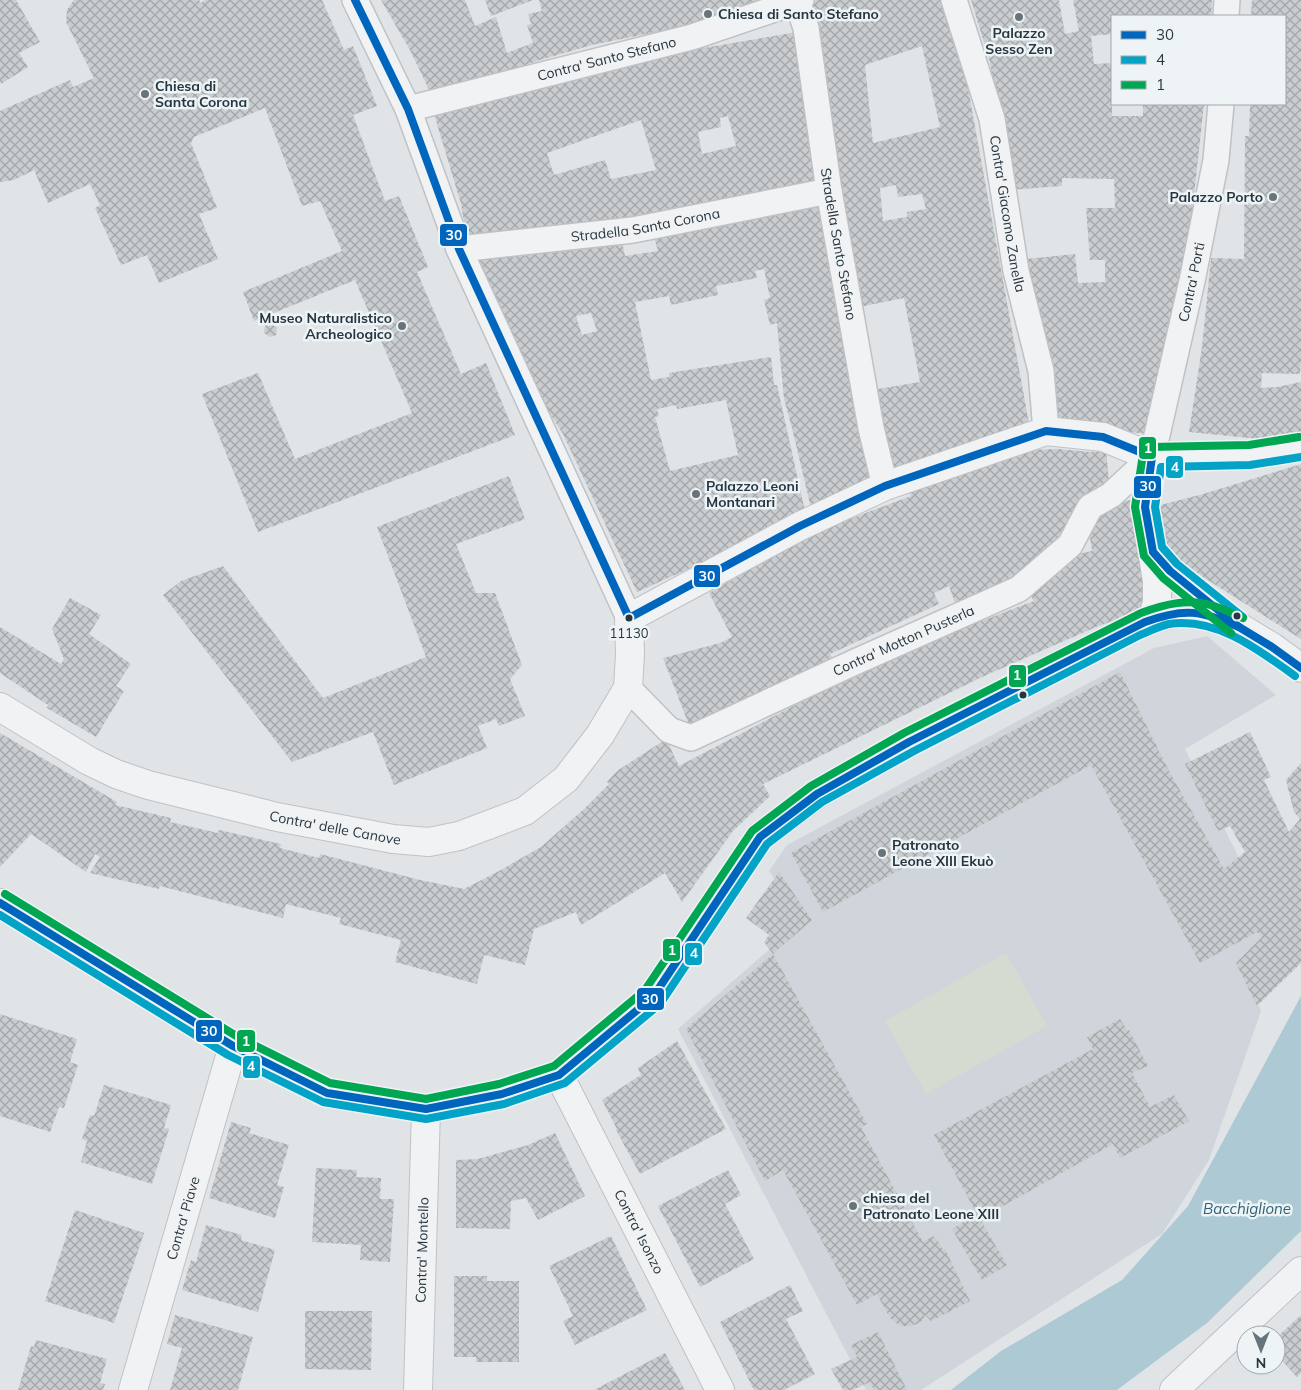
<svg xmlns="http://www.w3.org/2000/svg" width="1301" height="1390" font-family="Mulish,sans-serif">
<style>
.built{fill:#cfd5da}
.pitch{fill:#d4dbd1}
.water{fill:#adc9d3}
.building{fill:url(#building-cross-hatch);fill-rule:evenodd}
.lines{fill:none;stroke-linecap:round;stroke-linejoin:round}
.pedestrian-casing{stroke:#bfc2c5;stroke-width:28}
.minor-casing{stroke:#bfc2c5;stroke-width:30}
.pedestrian{stroke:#f1f2f3;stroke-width:25}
.minor{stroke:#f1f2f3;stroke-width:28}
.bus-1-casing{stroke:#eef4f6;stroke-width:11}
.bus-2-casing{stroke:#eef4f6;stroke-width:11}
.bus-3-casing{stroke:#eef4f6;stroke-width:11}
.bus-1{stroke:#0065bd;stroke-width:8}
.bus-2{stroke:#02a3c7;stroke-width:8}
.bus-3{stroke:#00a651;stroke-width:8}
.poi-dot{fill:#68747b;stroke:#eef4f6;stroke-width:2}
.bus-dot{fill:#273741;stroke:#eef4f6;stroke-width:2}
.labels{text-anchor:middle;stroke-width:5;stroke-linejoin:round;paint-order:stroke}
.bus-label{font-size:13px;fill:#273741;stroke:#eef4f6}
.poi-label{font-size:14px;font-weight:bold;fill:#273741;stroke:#eef4f6;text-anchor:start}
.street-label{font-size:14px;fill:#273741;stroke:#eef4f6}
.water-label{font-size:15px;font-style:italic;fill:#2e6077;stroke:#eef4f6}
.line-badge{stroke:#eef4f6;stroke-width:2}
.badge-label{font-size:14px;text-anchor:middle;font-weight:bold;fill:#fff}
</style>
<defs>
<pattern id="building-cross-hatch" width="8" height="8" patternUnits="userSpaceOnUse" patternTransform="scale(1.25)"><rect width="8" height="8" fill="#c9cdcf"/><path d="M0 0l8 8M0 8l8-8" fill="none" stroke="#a3a7aa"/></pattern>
</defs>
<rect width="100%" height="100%" fill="#e1e4e7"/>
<polygon class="built" points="1207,636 1276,695 1185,749 1241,862 1293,914 1243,964 1261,1011 1209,1160 1162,1234 921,1390 866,1390 678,1029 804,919 769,871 787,845 1154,648"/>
<polygon class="pitch" points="1006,953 1047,1026 926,1094 885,1021"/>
<polygon class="water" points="1301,996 1301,1231 1207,1323 1117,1390 951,1390 1001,1351 1122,1280 1188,1206"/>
<g class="building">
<polygon points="0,0 16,0 40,42 19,53 28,67 1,84 0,81"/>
<polygon points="74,0 199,0 201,3 205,0 322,0 344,50 353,46 377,106 353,115 385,201 399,196 428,267 417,272 461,374 486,363 515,435 258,532 202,394 258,373 295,459 412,413 355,280 254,321 243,292 342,251 320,201 302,206 265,108 194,137 191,143 217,208 199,214 218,259 159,283 147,255 121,265 95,208 100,205 90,184 48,203 34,170 14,180 0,182 0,111 70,80 73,87 94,78 66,22 67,10"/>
<polygon points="381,0 465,0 475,26 496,17 507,53 533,43 527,25 531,24 528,14 542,11 539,0 762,0 690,25 592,45 540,60 433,98 410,50"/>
<polygon points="485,0 533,0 491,16"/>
<path d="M817,0H948L956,22L1030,429L891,473L872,390L920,382L904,298L854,308L804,5ZM922,46L940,127L873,143L865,65ZM896,185L898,197L922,194L926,209L907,212V217L883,221L880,188Z"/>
<polygon points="971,0 1059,0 1065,34 1079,31 1073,0 1212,0 1211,16 1112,16 1112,34 1091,36 1094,64 1112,63 1112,116 1143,116 1143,104 1204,104 1187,260 1149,434 1108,430 1056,420 1054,364 1034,309 1026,259 1075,254 1078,283 1105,282 1105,260 1090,260 1086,208 1115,208 1114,179 1062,178 1062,186 1011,190 990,62"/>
<polygon points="1252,0 1301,0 1301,362 1300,374 1262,373 1261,388 1277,387 1301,382 1301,436 1280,441 1189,432 1202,347 1211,258 1244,259 1245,136 1249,136 1250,104 1285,104 1285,16 1251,16"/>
<path d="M803,31L818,183L665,214L467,239L461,204L434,114L662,55ZM728,116L736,146L702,154L698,132L721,127L720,118ZM641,120L656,170L611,179L605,160L554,175L547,153Z"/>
<path d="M820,199L873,487L812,512L792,428L784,399L777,323L770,325L764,300L770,298L764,269L755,271L757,278L716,286L718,295L671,305L669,296L635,302L651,380L669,377V373L771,357L774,385H777L806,516L637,592L563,434L525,374L506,335L476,253L621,237L625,256L658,251L653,233ZM591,313L597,331L582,335L576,316ZM726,400L738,455L670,471L655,417L659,416L657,409L676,405L677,409Z"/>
<polygon points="271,323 277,328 276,335 270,337 264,333 265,325"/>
<polygon points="1058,449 1091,452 1106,451 1110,491 1041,566 956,606 949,586 934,593 939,604 830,654 832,657 741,705 689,725 663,658 720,643 732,637 709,593 761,563 759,557 799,538 911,496 909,490 1023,450"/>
<polygon points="1301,464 1301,639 1203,577 1167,551 1157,506 1203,494"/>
<polygon points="509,476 525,519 456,544 476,593 495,593 522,665 510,679 525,716 499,726 496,719 478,726 487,748 394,785 373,732 292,762 163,595 181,581 223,566 323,698 426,657 377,527"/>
<polygon points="1131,500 1150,607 1096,627 982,677 763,784 770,796 733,831 682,902 665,873 581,925 576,912 534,929 525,965 484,955 477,984 395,962 401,940 339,924 341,918 286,904 283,918 160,886 159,889 90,873 100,857 95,854 86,872 31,834 0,867 0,733 117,802 115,805 171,818 170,822 218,833 219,830 281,844 280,848 319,858 320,854 420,880 464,889 499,871 541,847 584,809 609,784 607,782 617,771 666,739 679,766 843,680 956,624 958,630 1034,601 1026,588 1063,557 1092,551 1088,525 1105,505"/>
<polygon points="70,598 101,615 89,634 131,664 116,686 124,691 96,737 47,708 48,705 0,673 0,627 61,664 64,659 52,629"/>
<polygon points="1120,672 1168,769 1224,869 1245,852 1230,826 1218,831 1185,764 1250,732 1271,777 1264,780 1289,832 1300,819 1294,812 1286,780 1301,763 1301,963 1257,1006 1236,963 1262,937 1257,932 1200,963 1091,765 823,912 791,853"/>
<polygon points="779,872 812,920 773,954 867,1124 861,1127 923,1242 933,1236 937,1239 943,1250 945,1249 970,1301 931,1321 925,1315 923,1320 917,1324 910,1326 902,1326 896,1323 890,1318 877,1294 857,1305 783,1170 765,1181 686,1029 773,954 764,942 769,935 746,918"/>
<polygon points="0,1014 77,1039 70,1062 78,1065 64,1108 59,1107 50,1132 0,1116"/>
<polygon points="1120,1019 1127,1030 1129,1030 1148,1066 1132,1073 1150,1107 1174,1095 1189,1121 1120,1158 1113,1144 980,1219 1007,1265 982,1280 952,1229 977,1214 934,1135 1093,1049 1087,1037"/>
<polygon points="677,1041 726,1129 640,1174 616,1130 617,1129 602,1100 641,1075 638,1068"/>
<polygon points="104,1085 171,1105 164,1128 169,1129 152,1184 81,1162 87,1141 82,1139 90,1115 94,1116"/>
<polygon points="231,1122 251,1128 249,1133 289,1145 277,1185 284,1187 275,1218 209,1198"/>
<polygon points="555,1133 585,1196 538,1220 526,1198 511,1201 510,1229 456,1228 456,1160 478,1159 528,1145"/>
<polygon points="316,1168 357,1170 356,1177 381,1178 380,1199 394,1199 390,1262 360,1260 361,1245 312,1242"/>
<polygon points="728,1170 741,1195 725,1204 754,1259 700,1287 658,1206"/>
<polygon points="75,1210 144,1233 114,1323 45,1301"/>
<polygon points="206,1225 242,1235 241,1240 275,1250 258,1312 182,1290 191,1260 196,1262"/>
<polygon points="611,1236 647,1310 575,1345 563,1321 573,1316 549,1266"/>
<polygon points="454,1276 487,1276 487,1281 519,1281 519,1362 476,1362 476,1357 454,1357"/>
<polygon points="790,1285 803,1311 786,1319 815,1374 784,1390 754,1390 720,1322"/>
<polygon points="305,1311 372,1311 371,1370 305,1369"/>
<polygon points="175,1315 253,1337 238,1390 170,1390 182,1348 167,1344"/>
<polygon points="1301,1315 1301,1373 1297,1377 1276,1354 1276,1338"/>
<polygon points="878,1332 907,1390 874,1390 870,1382 853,1390 843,1390 831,1369 857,1357 851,1345"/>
<polygon points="36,1340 107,1359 100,1383 105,1384 103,1390 18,1390 31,1346 34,1347"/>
<polygon points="665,1353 685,1390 594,1390"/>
</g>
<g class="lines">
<g class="pedestrian-casing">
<g id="pedestrian">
<polyline points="355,0 408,109 459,249 629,618"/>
<path id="s1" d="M954,0L992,119L1016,271L1041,371L1046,431"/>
<path id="s2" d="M797,2L806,28L829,191L871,428L885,486"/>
<polyline points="1226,16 1227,0"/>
<path id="s3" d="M408,109L692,37L801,0"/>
<path id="s4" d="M459,249L633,230L829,191"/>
<path id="s5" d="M628,688L669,730L691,738L855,662L1019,589L1070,545L1090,507L1111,495L1152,457L1192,281L1216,160L1221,104"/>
</g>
</g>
<g class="minor-casing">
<g id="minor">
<polyline points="1152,457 1145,507 1157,581 1157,602 1153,618"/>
<polyline points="1153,552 1170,571 1239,627 1272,647 1301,668"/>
<path id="s6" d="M0,707L89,761L116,774L148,785L277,817L393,839L429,842L459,836L525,811L566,779L600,735L628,688L630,654L629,618L800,526L885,486L1046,431L1103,437L1152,457L1250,455L1301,447"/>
<path d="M0,903L233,1046L327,1093L426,1109L502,1094L559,1075L653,997L760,837L817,794L909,742L1136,626C1159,616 1184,608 1209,615C1219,618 1229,623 1239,627"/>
<path id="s7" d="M559,1075L720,1390"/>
<path id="s8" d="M133,1390L233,1046"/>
<path id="s9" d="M418,1390L426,1109"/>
<polyline points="1174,1390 1301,1271"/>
</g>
</g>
<use href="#pedestrian" class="pedestrian"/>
<use href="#minor" class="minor"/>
<g class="bus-1-casing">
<g id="bus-1">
<polyline points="355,0 408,109 459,249 629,618 800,526 885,486 1046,431 1103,437 1152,457 1145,507 1153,552 1170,571 1239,627 1272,647 1301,668"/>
<path d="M0,903L233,1046L327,1093L426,1109L502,1094L559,1075L653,997L760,837L817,794L909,742L1145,622C1186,607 1200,611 1239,627"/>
</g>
</g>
<g class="bus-2-casing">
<g id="bus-2">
<polyline points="1243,617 1177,564 1162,547 1155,507 1161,467 1250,465 1301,457"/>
<path d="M0,915L228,1055L323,1102L426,1119L504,1104L565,1083L660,1004L767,844L822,802L914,751L1140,635C1150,631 1159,626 1169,624C1217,617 1259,650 1295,676"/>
</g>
</g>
<g class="bus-3-casing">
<g id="bus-3">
<polyline points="1231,633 1163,578 1144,556 1135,507 1143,454 1146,449 1151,447 1249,445 1299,437"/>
<path d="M5,894L238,1037L330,1083L426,1099L499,1084L554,1066L645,990L752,831L811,786L904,733L1141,613C1165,604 1189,598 1214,606C1224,609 1233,614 1243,618"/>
</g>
</g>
<use href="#bus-1" class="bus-1"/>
<use href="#bus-2" class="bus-2"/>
<use href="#bus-3" class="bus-3"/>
</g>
<g class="poi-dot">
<circle cx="708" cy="14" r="5"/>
<circle cx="1019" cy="17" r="5"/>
<circle cx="145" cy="94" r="5"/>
<circle cx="1273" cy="197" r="5"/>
<circle cx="402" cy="326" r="5"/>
<circle cx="696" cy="494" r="5"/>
<circle cx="882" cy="853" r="5"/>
<circle cx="853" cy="1206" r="5"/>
</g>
<g class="bus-dot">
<circle cx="1237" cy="616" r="4.5"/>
<circle cx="629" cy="618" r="4.5"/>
<circle cx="1023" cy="695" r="4.5"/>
</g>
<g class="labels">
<g class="bus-label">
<text x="629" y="638">11130</text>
</g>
<g class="poi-label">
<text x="718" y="19">Chiesa di Santo Stefano</text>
<text x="1019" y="38" text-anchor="middle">Palazzo<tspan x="1019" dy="16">Sesso Zen</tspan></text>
<text x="155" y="91">Chiesa di<tspan x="155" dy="16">Santa Corona</tspan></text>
<text x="1263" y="202" text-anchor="end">Palazzo Porto</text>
<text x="392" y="323" text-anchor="end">Museo Naturalistico<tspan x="392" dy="16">Archeologico</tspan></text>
<text x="706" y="491">Palazzo Leoni<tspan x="706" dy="16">Montanari</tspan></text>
<text x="892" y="850">Patronato<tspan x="892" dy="16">Leone XIII Ekuò</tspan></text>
<text x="863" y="1203">chiesa del<tspan x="863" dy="16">Patronato Leone XIII</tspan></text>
</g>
<g class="street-label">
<text dy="5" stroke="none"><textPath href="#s3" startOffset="205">Contra' Santo Stefano</textPath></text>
<text dy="5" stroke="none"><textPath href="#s1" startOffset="221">Contra' Giacomo Zanella</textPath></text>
<text dy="5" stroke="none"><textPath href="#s4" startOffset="188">Stradella Santa Corona</textPath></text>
<text dy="5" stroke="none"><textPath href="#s2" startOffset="246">Stradella Santo Stefano</textPath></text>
<text dy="5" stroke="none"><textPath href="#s5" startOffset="812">Contra' Porti</textPath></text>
<text dy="5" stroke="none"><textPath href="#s5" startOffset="316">Contra' Motton Pusterla</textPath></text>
<text dy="5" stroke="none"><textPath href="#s6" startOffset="360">Contra' delle Canove</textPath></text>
<text dy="5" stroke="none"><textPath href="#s8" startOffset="179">Contra' Piave</textPath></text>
<text dy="5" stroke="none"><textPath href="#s7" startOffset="176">Contra' Isonzo</textPath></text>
<text dy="5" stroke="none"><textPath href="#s9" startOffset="140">Contra' Montello</textPath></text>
</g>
<g class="water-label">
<text x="1247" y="1214">Bacchiglione</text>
</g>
</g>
<g class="line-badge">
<rect x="439" y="223" width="29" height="24" rx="5" fill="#0065bd"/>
<rect x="1138" y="436" width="19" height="24" rx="5" fill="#00a651"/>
<rect x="1165" y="455" width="19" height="24" rx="5" fill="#02a3c7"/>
<rect x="1133" y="475" width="29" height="24" rx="5" fill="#0065bd"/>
<rect x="693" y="564" width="28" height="24" rx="5" fill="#0065bd"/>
<rect x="1008" y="664" width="19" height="24" rx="5" fill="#00a651"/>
<rect x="662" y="938" width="19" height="24" rx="5" fill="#00a651"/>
<rect x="684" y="942" width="19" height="24" rx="5" fill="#02a3c7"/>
<rect x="636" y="987" width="29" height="24" rx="5" fill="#0065bd"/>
<rect x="195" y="1019" width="28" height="24" rx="5" fill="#0065bd"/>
<rect x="236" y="1029" width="20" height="24" rx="5" fill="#00a651"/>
<rect x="242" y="1055" width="19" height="24" rx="5" fill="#02a3c7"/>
</g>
<g class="badge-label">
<text x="454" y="240">30</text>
<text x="1148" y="453">1</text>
<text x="1175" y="472">4</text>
<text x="1148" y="491">30</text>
<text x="707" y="581">30</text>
<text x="1017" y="680">1</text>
<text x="672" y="955">1</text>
<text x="694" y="958">4</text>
<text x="650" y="1004">30</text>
<text x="209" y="1036">30</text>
<text x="246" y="1046">1</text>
<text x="251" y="1071">4</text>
</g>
<rect x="1111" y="15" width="175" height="90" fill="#eef4f6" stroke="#9ea8ae"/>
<rect x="1121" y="31" width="25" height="8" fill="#0065bd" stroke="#9ea8ae"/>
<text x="1156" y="40" font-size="15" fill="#273741">30</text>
<rect x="1121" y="56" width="25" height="8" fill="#02a3c7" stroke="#9ea8ae"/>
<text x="1156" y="65" font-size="15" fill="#273741">4</text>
<rect x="1121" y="81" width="25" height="8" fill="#00a651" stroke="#9ea8ae"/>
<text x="1156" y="90" font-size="15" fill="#273741">1</text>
<g transform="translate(1261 1350) rotate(180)"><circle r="24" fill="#eef4f6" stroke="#9ea8ae"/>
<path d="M0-4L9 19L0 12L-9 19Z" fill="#68747b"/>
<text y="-8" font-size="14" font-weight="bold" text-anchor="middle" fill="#273741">N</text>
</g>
</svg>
